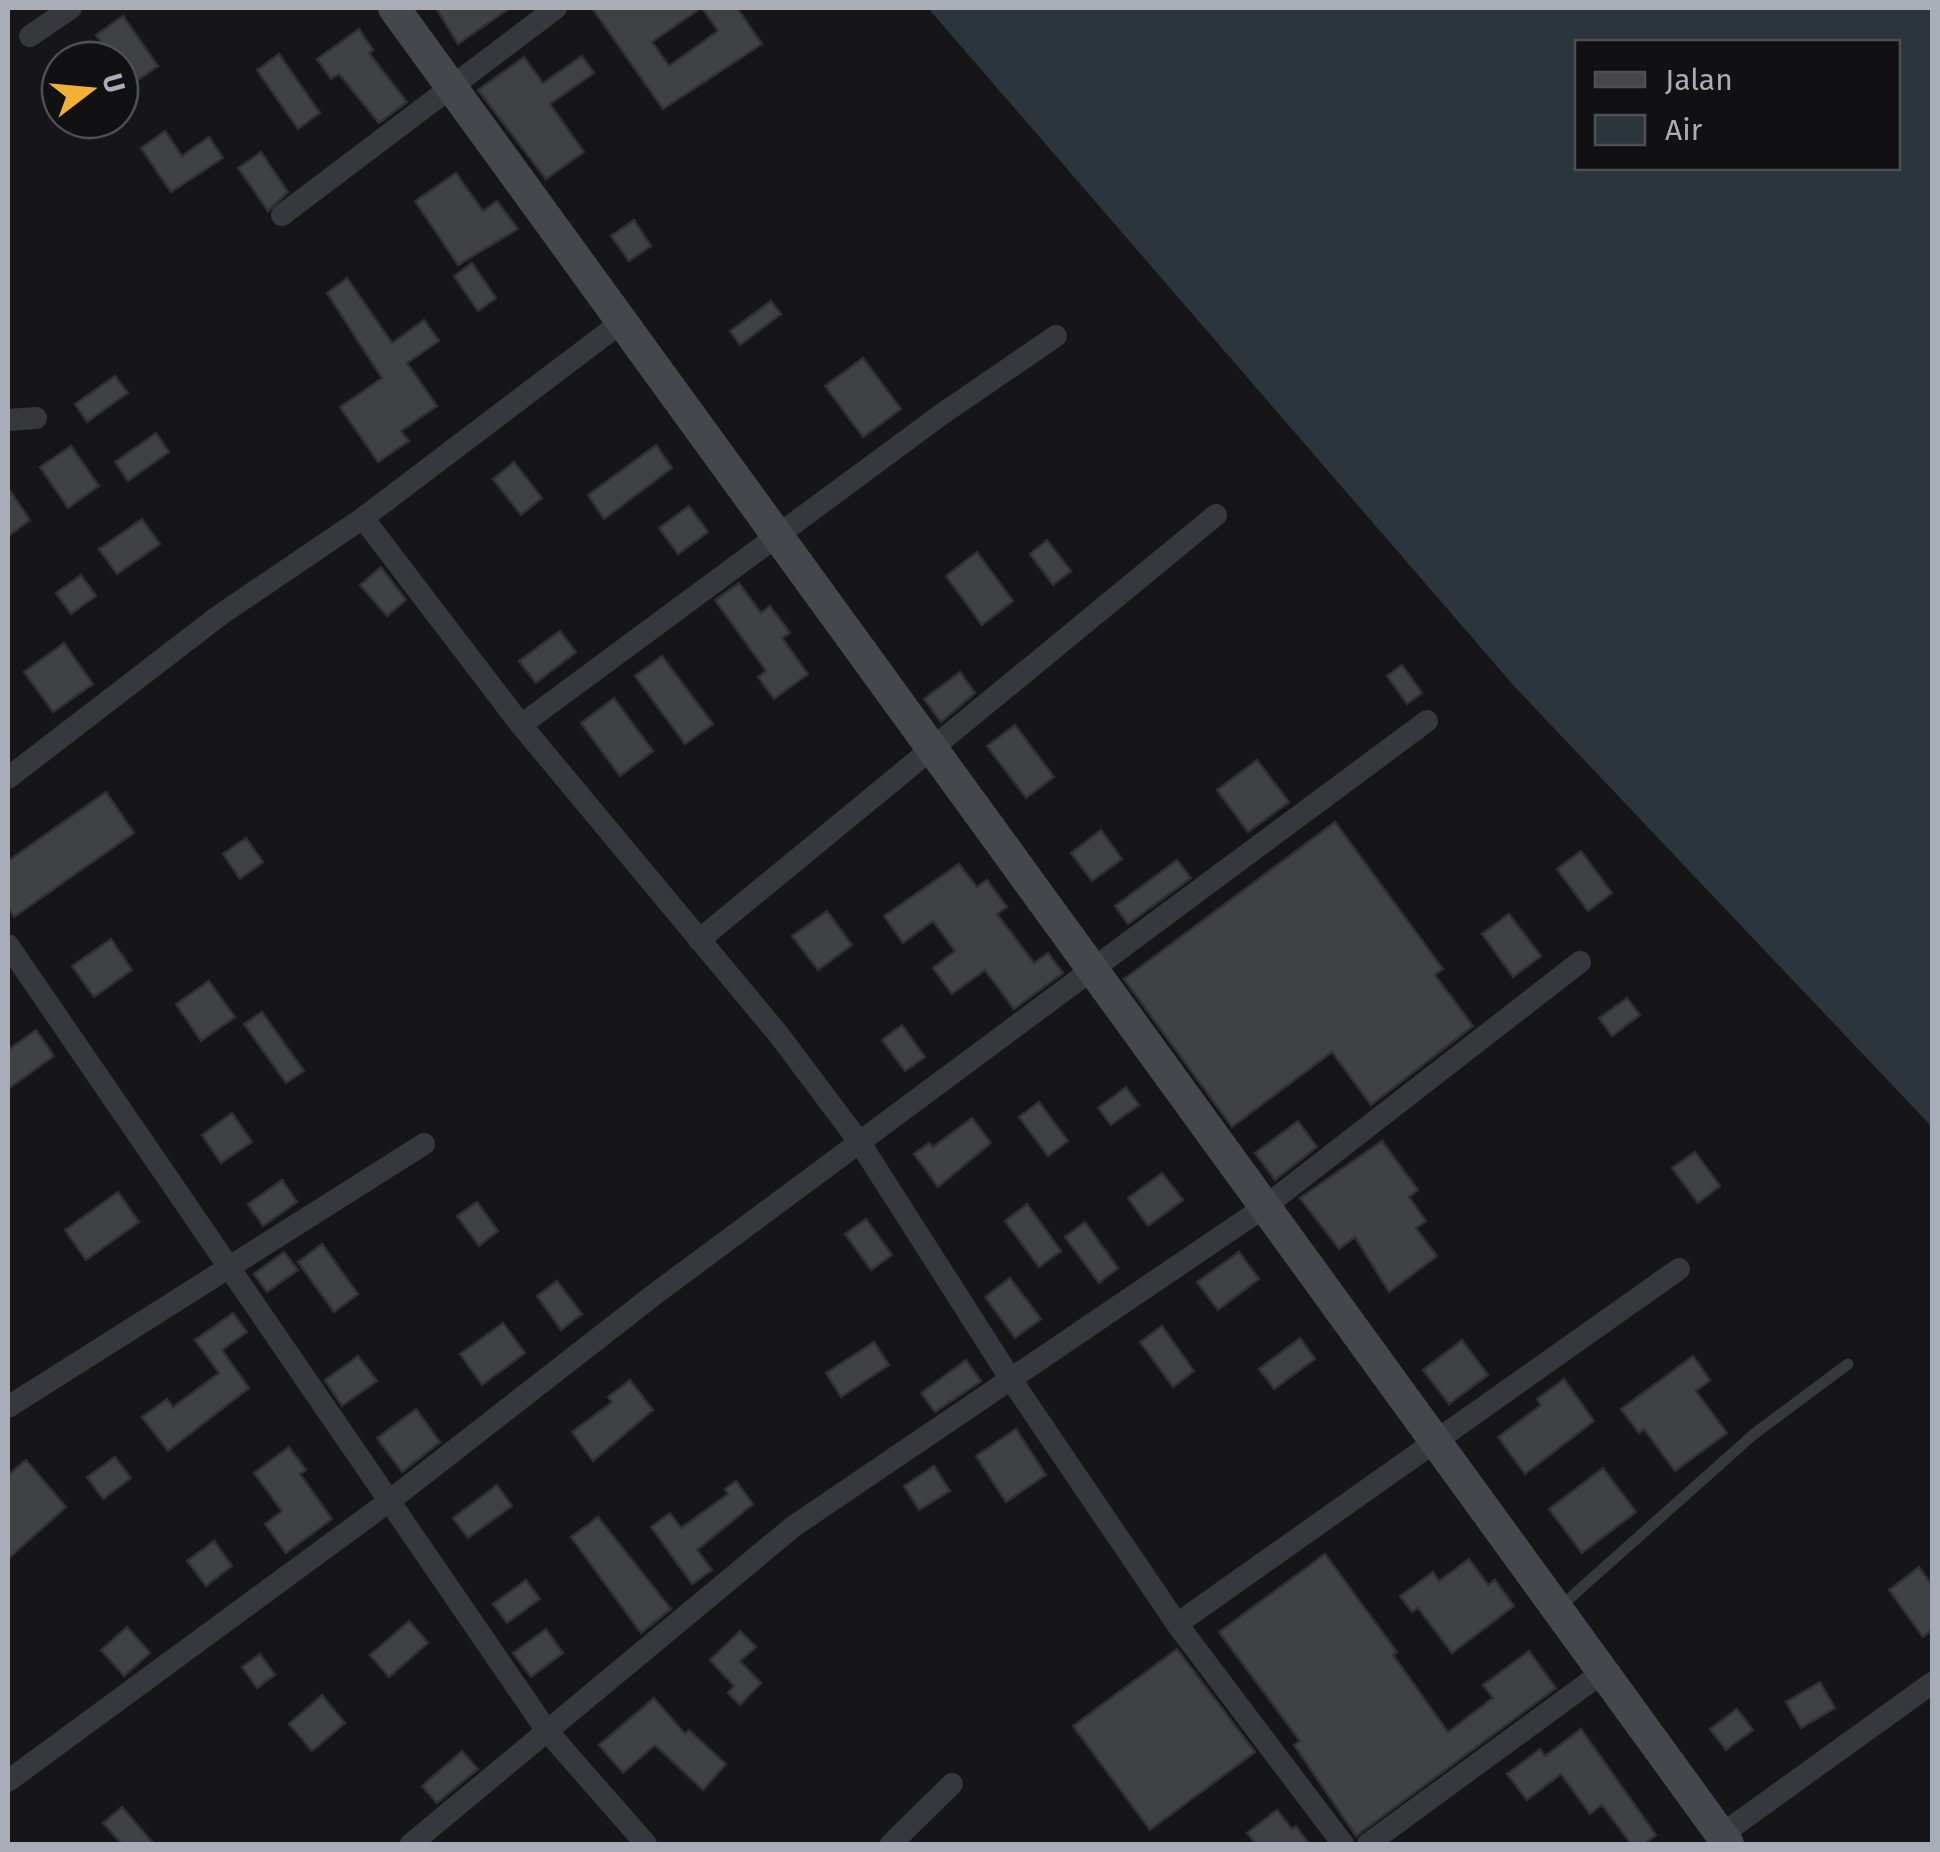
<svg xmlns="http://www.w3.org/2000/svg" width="1940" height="1852" font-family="'Fira Sans',sans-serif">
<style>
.water{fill:#2c353c;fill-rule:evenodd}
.building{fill:#404145;stroke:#303034;stroke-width:2.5}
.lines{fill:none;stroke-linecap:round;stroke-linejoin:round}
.lane{stroke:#37383d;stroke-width:11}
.street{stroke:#37383d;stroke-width:22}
.secondary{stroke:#45474d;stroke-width:32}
</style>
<rect width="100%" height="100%" fill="#161618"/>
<path class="water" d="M928,8H1932V1127L1514,686ZM1578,42H1898V168H1578Z"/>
<g class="building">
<polygon points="436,8 510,8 458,44"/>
<polygon points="592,8 701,8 652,42 669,66 718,31 702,8 737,8 762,44 663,109"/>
<polygon points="123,16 158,66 131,85 120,69 120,60 114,60 96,35"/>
<polygon points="359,29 373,50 369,53 407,102 379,123 339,74 331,79 317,59"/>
<polygon points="279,54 320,113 298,129 257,70"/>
<polygon points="582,56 594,73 550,104 584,152 546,179 478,90 524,57 543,83"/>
<polygon points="165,131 182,156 209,137 223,158 171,192 141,148"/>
<polygon points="261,152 288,192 268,211 238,168"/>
<polygon points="456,173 483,211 497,201 518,229 458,265 415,201"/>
<polygon points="634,220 651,246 629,261 611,236"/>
<polygon points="472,263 496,298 478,311 454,276"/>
<polygon points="347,278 392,343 424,320 439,341 407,363 437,406 401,431 409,441 378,462 340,407 382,378 327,293"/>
<polygon points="771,301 781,314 740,345 730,331"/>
<polygon points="863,358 901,409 863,437 825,386"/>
<polygon points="115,376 128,393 87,422 75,404"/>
<polygon points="156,433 169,452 128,481 115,462"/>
<polygon points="656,445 672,468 604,519 588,495"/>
<polygon points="71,446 99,486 68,508 40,467"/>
<polygon points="514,462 542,498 521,515 493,479"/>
<polygon points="8,488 30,520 8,536"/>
<polygon points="689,506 708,532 678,554 659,528"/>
<polygon points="142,519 160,544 117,574 99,549"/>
<polygon points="1047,540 1071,571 1053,585 1030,554"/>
<polygon points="977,552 1013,601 982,625 946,576"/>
<polygon points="381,567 406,600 387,616 360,585"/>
<polygon points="81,575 96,596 71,614 56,593"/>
<polygon points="739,583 761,613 770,606 790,633 782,638 808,674 774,699 758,677 766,671 715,600"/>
<polygon points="560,631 576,652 536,683 519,661"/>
<polygon points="64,643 93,684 53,712 24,672"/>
<polygon points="662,656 713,724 685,744 635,676"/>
<polygon points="1402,665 1422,693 1407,704 1387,676"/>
<polygon points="960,672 975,693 941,722 924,699"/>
<polygon points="614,698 653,751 620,776 581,723"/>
<polygon points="1015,725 1054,777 1026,798 987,746"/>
<polygon points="1257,760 1289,802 1248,832 1217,790"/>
<polygon points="106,792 134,833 14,917 8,907 8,861"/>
<polygon points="1335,822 1443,969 1435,975 1473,1026 1371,1105 1332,1052 1232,1127 1124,979"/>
<polygon points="1101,830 1122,859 1092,881 1071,853"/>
<polygon points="246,838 263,862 240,879 223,854"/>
<polygon points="1581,851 1612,893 1588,911 1557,869"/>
<polygon points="1177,860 1191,878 1128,924 1115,906"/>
<polygon points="959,864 977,887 987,880 1007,907 997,914 1034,963 1048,953 1063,973 1014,1009 985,970 952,994 933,968 955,951 933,921 903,943 884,916"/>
<polygon points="827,911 852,945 818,970 792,936"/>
<polygon points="1509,914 1541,956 1513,977 1482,934"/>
<polygon points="111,939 132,970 94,997 72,966"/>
<polygon points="209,981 235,1017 201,1041 176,1004"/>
<polygon points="1627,998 1640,1015 1612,1036 1599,1018"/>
<polygon points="262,1012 304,1071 286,1083 244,1024"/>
<polygon points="902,1025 925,1057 905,1071 882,1040"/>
<polygon points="36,1030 54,1056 8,1089 8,1050"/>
<polygon points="1126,1087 1139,1105 1111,1125 1098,1108"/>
<polygon points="1039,1102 1068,1141 1048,1156 1019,1117"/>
<polygon points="232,1113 252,1142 221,1163 202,1135"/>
<polygon points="972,1118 991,1143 938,1187 914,1154 929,1143 933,1147"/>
<polygon points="1298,1121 1317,1147 1275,1180 1255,1153"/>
<polygon points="1382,1141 1418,1190 1409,1197 1426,1221 1416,1228 1437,1256 1389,1292 1355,1237 1339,1249 1300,1198"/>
<polygon points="1695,1152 1720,1186 1698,1203 1672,1168"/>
<polygon points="1162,1173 1183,1200 1148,1226 1128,1198"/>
<polygon points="282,1180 297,1202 263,1226 248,1204"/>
<polygon points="118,1192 139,1222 86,1260 65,1230"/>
<polygon points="477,1202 498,1231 479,1246 457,1216"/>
<polygon points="1027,1204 1061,1251 1039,1267 1005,1221"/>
<polygon points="866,1219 892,1255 871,1270 845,1234"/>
<polygon points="1085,1222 1118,1268 1099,1283 1065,1237"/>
<polygon points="322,1244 358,1294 334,1312 298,1262"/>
<polygon points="284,1252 298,1270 267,1292 254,1274"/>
<polygon points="1239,1252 1259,1279 1218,1310 1197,1282"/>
<polygon points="1010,1278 1041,1319 1015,1338 985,1297"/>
<polygon points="557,1281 582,1314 561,1330 537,1296"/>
<polygon points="233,1313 247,1332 222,1350 249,1388 168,1451 142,1417 167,1399 173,1407 219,1373 195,1340"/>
<polygon points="503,1323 525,1353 482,1385 460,1354"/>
<polygon points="1162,1326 1194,1371 1173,1387 1140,1342"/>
<polygon points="1300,1338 1315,1359 1274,1389 1259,1369"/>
<polygon points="1462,1340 1488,1375 1449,1404 1423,1370"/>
<polygon points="874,1342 889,1365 841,1397 826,1373"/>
<polygon points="358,1356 377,1381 342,1406 325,1380"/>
<polygon points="1693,1356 1710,1380 1696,1391 1727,1433 1675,1471 1644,1429 1639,1433 1621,1409"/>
<polygon points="966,1360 981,1381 935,1412 921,1393"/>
<polygon points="1564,1379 1594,1421 1525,1474 1498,1437 1541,1405 1537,1399"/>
<polygon points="630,1380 653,1410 593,1461 572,1432 612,1402 608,1397"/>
<polygon points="416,1409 440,1442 402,1472 377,1438"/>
<polygon points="1016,1429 1046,1475 1006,1502 976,1456"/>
<polygon points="289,1447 306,1470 300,1474 332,1519 286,1553 265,1524 282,1511 254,1473"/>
<polygon points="115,1457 131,1478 103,1499 87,1477"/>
<polygon points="26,1460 66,1507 8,1559 8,1475"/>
<polygon points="934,1466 950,1491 919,1510 904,1486"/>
<polygon points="1603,1468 1636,1512 1582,1553 1549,1509"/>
<polygon points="736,1481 753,1504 697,1550 712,1570 692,1584 651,1527 670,1513 681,1528 728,1494 725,1489"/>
<polygon points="497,1485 512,1506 468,1538 453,1518"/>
<polygon points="598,1517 671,1609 641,1633 571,1537"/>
<polygon points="214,1541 232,1566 206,1586 187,1561"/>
<polygon points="1325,1554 1397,1652 1393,1655 1448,1732 1493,1698 1483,1685 1529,1651 1556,1688 1356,1836 1294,1745 1300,1741 1219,1632"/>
<polygon points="1469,1559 1488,1585 1495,1580 1514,1606 1452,1653 1418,1608 1412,1612 1400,1596 1433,1572 1439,1581"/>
<polygon points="1919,1567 1932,1585 1932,1630 1923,1637 1889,1590"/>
<polygon points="526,1580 540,1599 507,1623 493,1604"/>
<polygon points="409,1621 428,1643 389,1677 370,1655"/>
<polygon points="127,1627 150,1653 124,1676 101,1650"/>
<polygon points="546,1629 563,1653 531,1677 513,1653"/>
<polygon points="740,1631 756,1647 740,1661 761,1683 740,1705 728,1693 734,1686 710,1660"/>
<polygon points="1177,1649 1255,1752 1150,1830 1073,1726"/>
<polygon points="260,1654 275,1675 257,1688 242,1667"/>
<polygon points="1820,1682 1835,1708 1801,1728 1786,1702"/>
<polygon points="322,1695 345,1723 312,1751 289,1724"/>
<polygon points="654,1698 685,1734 689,1730 726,1764 703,1790 655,1745 623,1773 599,1745"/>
<polygon points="1737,1709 1753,1730 1726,1750 1710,1729"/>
<polygon points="1581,1729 1656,1835 1644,1844 1631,1844 1602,1805 1590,1814 1561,1774 1527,1800 1507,1774 1540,1749 1545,1756"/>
<polygon points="462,1751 478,1769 437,1803 422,1786"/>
<polygon points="122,1807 154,1844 122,1844 103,1823"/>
<polygon points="1277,1810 1292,1829 1296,1826 1309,1844 1256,1844 1247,1833"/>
</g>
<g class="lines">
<polyline class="lane" points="1561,1606 1754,1434 1848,1364"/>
<g class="street">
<polyline points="30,36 71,8"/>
<polyline points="282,215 556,8"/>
<polyline points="8,420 36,418"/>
<polyline points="363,518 521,725 779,1035 860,1143 1010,1378 1177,1624 1343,1844"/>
<polyline points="521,725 942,414 1056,336"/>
<polyline points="8,778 220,615 363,518 623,321"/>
<polyline points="699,940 1216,515"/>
<polyline points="8,945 547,1731 646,1844"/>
<polyline points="8,1407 424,1144"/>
<polyline points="1177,1624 1679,1269"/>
<polyline points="8,1781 388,1502 655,1294 1427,721"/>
<polyline points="1721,1835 1932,1683"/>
<polyline points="411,1844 794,1526 1263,1208 1580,962"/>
<polyline points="891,1844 952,1784"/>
<polyline points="1368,1844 1603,1672"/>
</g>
<polyline class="secondary" points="394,8 1728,1844"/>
</g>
<rect width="1940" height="1852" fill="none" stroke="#a8adb8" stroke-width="20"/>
<rect x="1575" y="40" width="325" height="130" fill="#111113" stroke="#4d4f55" stroke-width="2.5"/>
<rect x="1595" y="72" width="50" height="15" fill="#45474d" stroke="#4d4f55" stroke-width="2.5"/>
<text x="1665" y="90" font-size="30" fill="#a8adb8">Jalan</text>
<rect x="1595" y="115" width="50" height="30" fill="#2c353c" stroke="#4d4f55" stroke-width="2.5"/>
<text x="1665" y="140" font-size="30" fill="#a8adb8">Air</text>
<g transform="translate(90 90) rotate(74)"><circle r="48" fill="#111113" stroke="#4d4f55" stroke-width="2.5"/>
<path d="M0-8L18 38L0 25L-18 38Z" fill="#f2b134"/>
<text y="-15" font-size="28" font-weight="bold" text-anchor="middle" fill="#a8adb8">U</text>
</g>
</svg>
